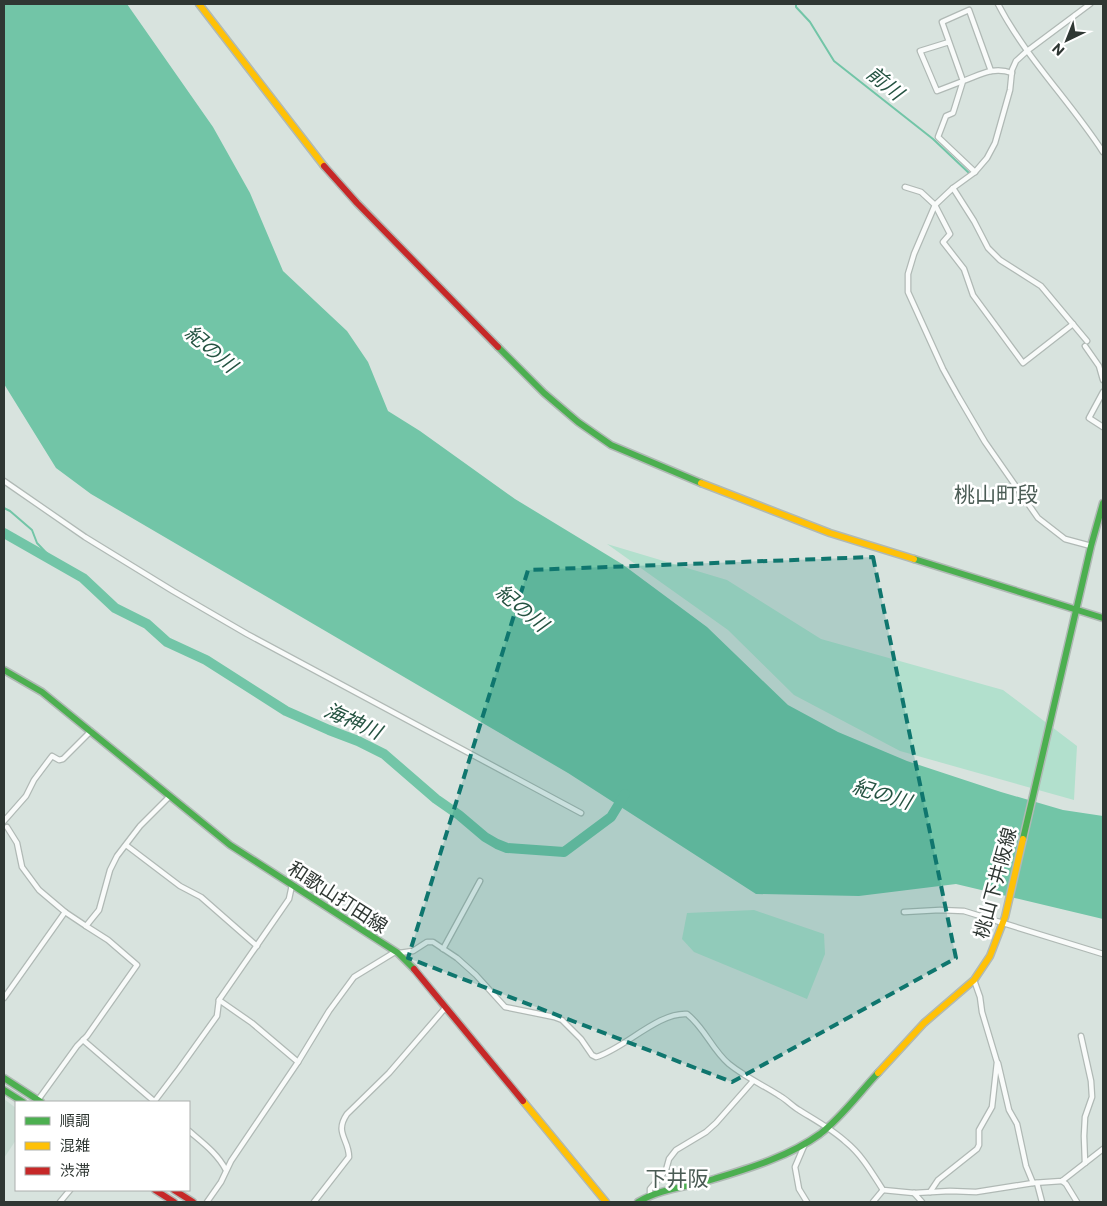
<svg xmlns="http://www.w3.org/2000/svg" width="1107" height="1206" font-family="Commissioner,'Noto Sans JP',sans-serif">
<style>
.built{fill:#c8dbd2}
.green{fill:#b2e0cd}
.water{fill:#72c5a7}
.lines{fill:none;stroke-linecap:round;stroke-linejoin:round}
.stream{stroke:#72c5a7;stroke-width:2}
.river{stroke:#72c5a7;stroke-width:10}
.street-casing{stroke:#b0b9b5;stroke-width:7}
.fast-casing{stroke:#b0b9b5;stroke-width:9}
.slow-casing{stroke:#b0b9b5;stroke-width:9}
.jam-casing{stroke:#b0b9b5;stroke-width:9}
.street{stroke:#f9fbfa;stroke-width:4.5}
.fast{stroke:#4caf50;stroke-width:6}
.slow{stroke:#ffc107;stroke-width:6}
.jam{stroke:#c62828;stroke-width:6}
.marked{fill:#0f766e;fill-opacity:0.2;stroke:#0f766e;stroke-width:4;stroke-dasharray:10 6;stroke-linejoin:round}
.labels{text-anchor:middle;stroke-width:5;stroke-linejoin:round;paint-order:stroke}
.street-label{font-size:19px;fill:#2f3733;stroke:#fff}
.water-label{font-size:20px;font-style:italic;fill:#255342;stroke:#fff}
.quarter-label{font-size:21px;fill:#4b5c55;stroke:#fff}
</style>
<rect width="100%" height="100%" fill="#d8e3de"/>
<polygon class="built" points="4,1099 16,1108 16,1140 4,1158"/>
<g class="green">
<polygon points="607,544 727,580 821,639 1003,690 1077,746 1074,800 900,751 794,695 728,630"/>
<polygon points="754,910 824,934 825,954 807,999 694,952 682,939 687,913"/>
</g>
<polygon class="water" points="4,4 127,4 213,127 250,193 283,271 347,331 368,362 388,411 420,431 515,499 622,564 707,627 788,705 838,732 907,761 1001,792 1063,810 1103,816 1103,919 956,884 859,896 756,894 568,773 91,494 56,468 4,384"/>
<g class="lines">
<g class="stream">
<polyline points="796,4 796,7 810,22 834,61 933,139 969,173"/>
<polyline points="4,508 10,511 32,530 37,543 56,563"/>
</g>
<polyline class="river" points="4,533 83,578 115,608 147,624 167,642 206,660 286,711 329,730 358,741 384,754 436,799 459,815 485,837 497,844 507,848 564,852 611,817 625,794"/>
<g class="street-casing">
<g id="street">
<path d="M998,4C1026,58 1070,101 1103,152"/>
<polyline points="1090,4 1027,51 1016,61 1012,70 1010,90 995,143 987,158 975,172 953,188 935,205 914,254 908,274 908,292 943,369 958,396 985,442 1038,518 1065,539 1091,546"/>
<polyline points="949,42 920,51 937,91 963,81 942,22 969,10 991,71"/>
<path d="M975,172L938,137L946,116L953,113L963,81C980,75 993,66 1012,73"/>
<polyline points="905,187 921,192 935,205 950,234 943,242 964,269 973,295 1023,363 1073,324"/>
<polyline points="953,188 974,221 988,248 1000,260 1041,286 1087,341"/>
<polyline points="1085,346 1099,366 1103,380"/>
<polyline points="1103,392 1089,418 1103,427"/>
<polyline points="4,481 85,537 173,591 247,634 581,813"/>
<polyline points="4,821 26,796 34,780 52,756 59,760 63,759 91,731"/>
<polyline points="7,827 17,843 22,867 39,890 65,912"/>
<polyline points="126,845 180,886 201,897 257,946"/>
<polyline points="904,912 940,910 964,911 1103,954"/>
<polyline points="443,949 480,881"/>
<path d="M399,953L413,951L427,942H433L457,958L476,975L505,1007L554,1017L562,1020L581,1039L592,1055L596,1057C624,1049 658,1012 687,1014C705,1028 712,1050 729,1064C745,1077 763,1085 780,1096C787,1100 792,1106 799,1110C815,1120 832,1129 846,1142C862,1155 872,1173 883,1190L914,1193L950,1191L976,1192L1033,1183L1062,1181L1103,1149"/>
<polyline points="4,998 65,912 86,926 99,910 110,870 117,856 140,826 170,796"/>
<polyline points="219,1000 252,1023 298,1062"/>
<polyline points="1081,1036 1091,1081 1092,1097 1085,1117 1084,1136 1085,1163"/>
<polyline points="83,1040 155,1102"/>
<polyline points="998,1063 1009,1110 1017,1124 1026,1166 1033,1183"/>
<polyline points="38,1100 77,1046 87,1036 137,965 108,940 86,926"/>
<polyline points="154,1102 179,1069 217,1016 219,1000 289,899 292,885"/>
<path d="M189,1131C203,1143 217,1153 226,1170"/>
<polyline points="804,1146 795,1167 799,1189 807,1202"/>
<polyline points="1062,1181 1066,1184 1077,1202"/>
<polyline points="1037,1183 1042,1202"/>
<polyline points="930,1192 938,1180 977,1149 979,1145 979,1130 992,1107 997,1062 982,1012 980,997 974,980"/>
<polyline points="914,1193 922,1202"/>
<polyline points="650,1194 650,1189 666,1170 669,1159 676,1150 706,1132 716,1123 753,1081"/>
<polyline points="60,1202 70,1190"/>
<polyline points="207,1202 221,1182 231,1161 298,1062 329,1011 354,977 395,952"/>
<path d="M314,1202L349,1157C349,1139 334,1133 347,1114L389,1073L446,1007"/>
<polyline points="873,1202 883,1190"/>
</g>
</g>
<g class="fast-casing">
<g id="fast">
<polyline points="498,347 544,393 578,422 611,445 701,483"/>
<polyline points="914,559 1103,618"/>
<polyline points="4,670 42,692 230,845 398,953 414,969"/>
<polyline points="1023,839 1091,546 1103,503"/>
<polyline points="4,1078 41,1102"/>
<polyline points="4,1090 23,1102"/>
<path d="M638,1202C662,1188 688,1187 714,1179C750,1168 790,1156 820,1134C842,1117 859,1093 878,1073"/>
</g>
</g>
<g class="slow-casing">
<g id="slow">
<polyline points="199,4 324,166"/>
<polyline points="701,483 830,533 914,559"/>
<polyline points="878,1073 924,1023 974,980 990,956 1005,917 1023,839"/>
<polyline points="523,1101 606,1202"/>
</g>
</g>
<g class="jam-casing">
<g id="jam">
<polyline points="324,166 357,203 498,347"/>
<polyline points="414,969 523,1101"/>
<polyline points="155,1190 174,1202"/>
<polyline points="174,1190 193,1202"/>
</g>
</g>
<use href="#street" class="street"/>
<use href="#fast" class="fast"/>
<use href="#slow" class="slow"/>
<use href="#jam" class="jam"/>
</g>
<path class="marked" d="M873,557L956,958L732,1082L408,958L528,570Z"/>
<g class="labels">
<g class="street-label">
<text transform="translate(995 883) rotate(-75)" y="7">桃山下井阪線</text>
<text transform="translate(338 897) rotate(33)" y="7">和歌山打田線</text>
</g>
<g class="water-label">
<text transform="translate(885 83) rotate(39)" y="7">前川</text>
<text transform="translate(211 349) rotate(40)" y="7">紀の川</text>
<text transform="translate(522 608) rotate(40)" y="7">紀の川</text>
<text transform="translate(353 721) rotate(24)" y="7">海神川</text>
<text transform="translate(882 794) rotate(17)" y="7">紀の川</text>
</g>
<g class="quarter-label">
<text x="996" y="502">桃山町段</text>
<text x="677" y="1186">下井阪</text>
</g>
</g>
<rect width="1107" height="1206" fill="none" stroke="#2f3733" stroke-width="10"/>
<rect x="15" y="1101" width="175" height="90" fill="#ffffff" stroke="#acafad"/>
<rect x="25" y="1117" width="25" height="8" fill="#4caf50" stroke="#acafad"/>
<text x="60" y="1126" font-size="15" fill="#2f3733">順調</text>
<rect x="25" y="1142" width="25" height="8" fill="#ffc107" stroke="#acafad"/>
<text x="60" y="1151" font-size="15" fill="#2f3733">混雑</text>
<rect x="25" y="1167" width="25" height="8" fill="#c62828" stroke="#acafad"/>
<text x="60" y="1176" font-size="15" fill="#2f3733">渋滞</text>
<g transform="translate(1067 40) rotate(223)" stroke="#ffffff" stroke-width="4" paint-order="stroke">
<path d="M0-4L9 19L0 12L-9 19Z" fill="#2f3733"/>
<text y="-8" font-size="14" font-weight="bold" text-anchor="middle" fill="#2f3733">N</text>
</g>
</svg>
